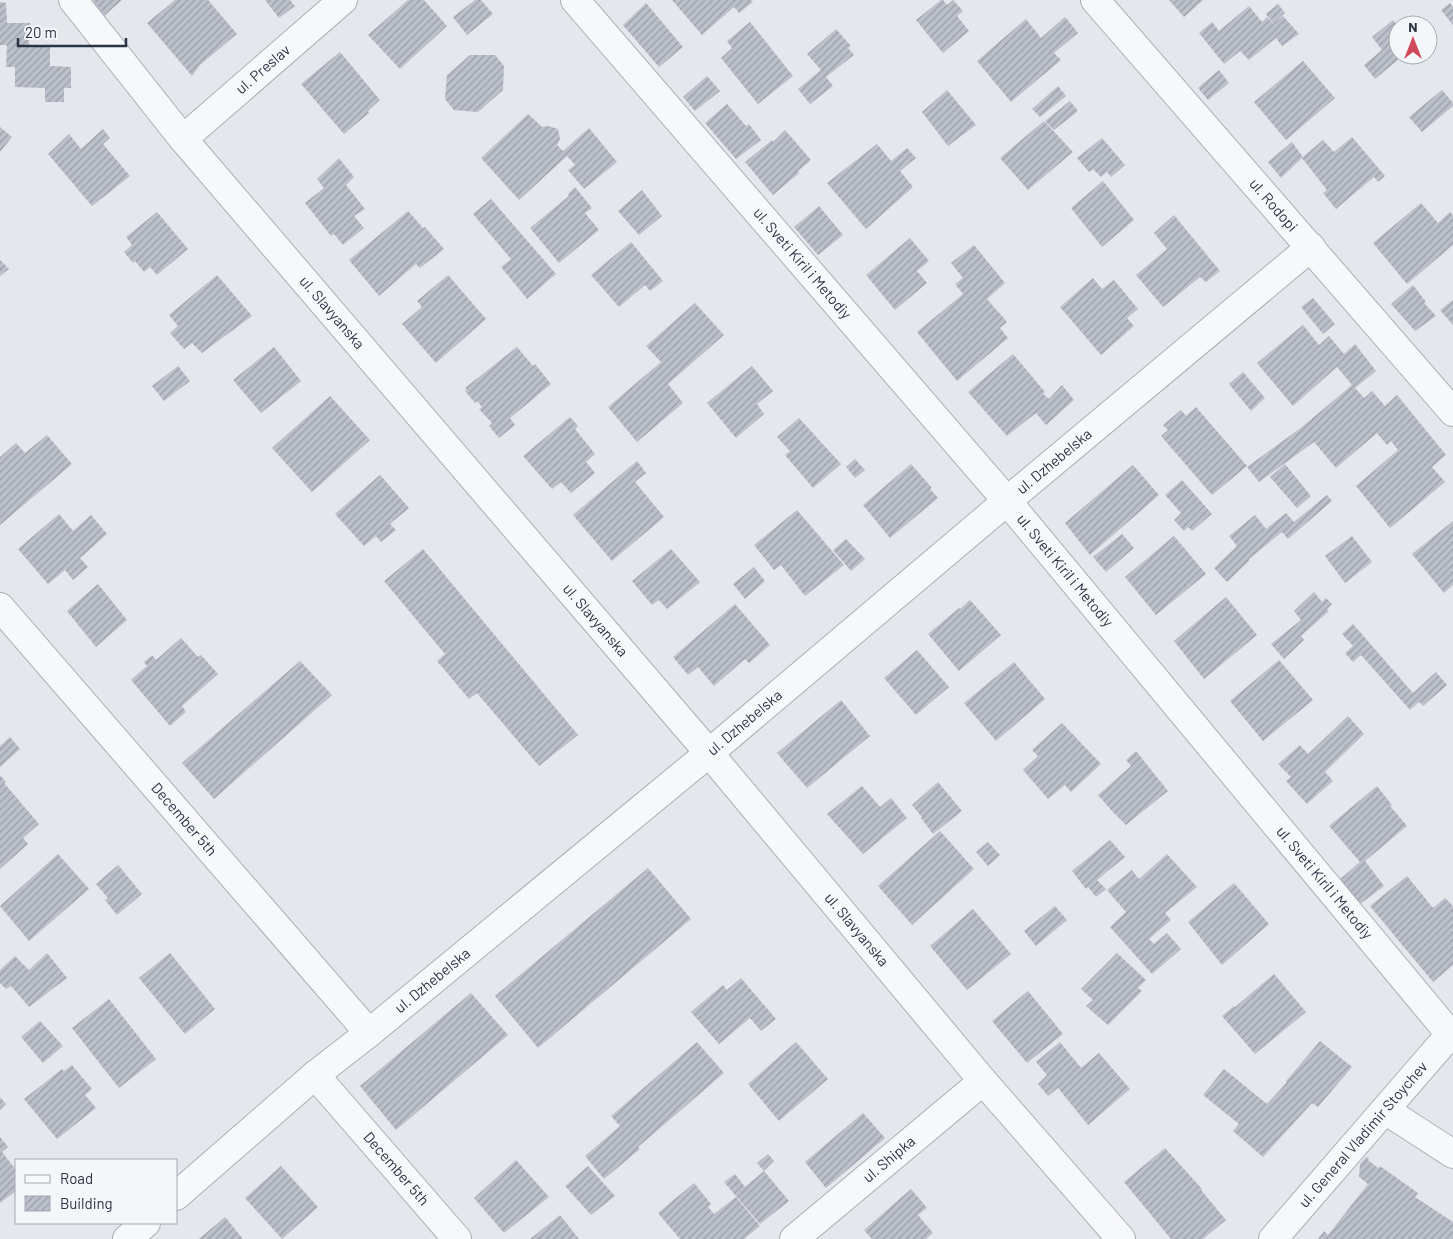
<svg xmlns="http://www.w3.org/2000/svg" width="1453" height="1239" font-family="Barlow,sans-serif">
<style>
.building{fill:url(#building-hatch)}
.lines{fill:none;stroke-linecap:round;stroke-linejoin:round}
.street-casing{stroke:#a9aeb7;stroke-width:30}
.street{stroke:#f7f8fa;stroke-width:28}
.labels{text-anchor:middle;stroke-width:4.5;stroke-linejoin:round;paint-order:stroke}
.street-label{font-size:15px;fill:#2b3445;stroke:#f4f6f9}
</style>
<defs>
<pattern id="building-hatch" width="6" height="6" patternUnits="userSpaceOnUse" patternTransform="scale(1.25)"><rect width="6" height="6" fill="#bbc0ca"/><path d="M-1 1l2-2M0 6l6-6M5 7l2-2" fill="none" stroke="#989da6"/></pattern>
</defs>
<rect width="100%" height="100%" fill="#e4e7ec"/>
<g class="building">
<polygon points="93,0 122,0 104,16"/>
<polygon points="175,0 208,0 237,34 200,65 192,76 147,23"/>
<polygon points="265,0 290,0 295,6 279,18"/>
<polygon points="408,0 424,0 447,26 400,69 368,35"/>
<polygon points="475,0 481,0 493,14 467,35 453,17"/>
<polygon points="672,0 751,0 753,2 739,13 734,7 702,35"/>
<polygon points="941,0 943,0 947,5 953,0 963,11 957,16 969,31 943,53 916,20"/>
<polygon points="1169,0 1203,0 1184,17"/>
<polygon points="0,2 6,3 7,23 30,23 29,45 50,45 50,66 71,67 71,88 64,88 64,102 45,102 45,88 15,87 15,67 6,67 7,45 0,45"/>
<polygon points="646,3 683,47 659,67 623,25"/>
<polygon points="1450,3 1453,7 1453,25 1441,10"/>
<polygon points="1278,4 1285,13 1273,23 1266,14"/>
<polygon points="1249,6 1262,22 1267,17 1276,27 1273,23 1283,16 1299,34 1282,46 1276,38 1249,60 1240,51 1224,64 1199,33 1212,22 1219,31"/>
<polygon points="1065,17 1078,33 1054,53 1061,60 1011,102 977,61 1026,19 1041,38"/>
<polygon points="1393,20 1398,27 1398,55 1404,55 1375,79 1364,65 1382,50 1372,37"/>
<polygon points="750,22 793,76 758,104 721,58 732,48 727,41"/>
<polygon points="836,29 851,46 848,48 854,55 826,77 833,86 810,104 798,89 821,70 807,54"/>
<polygon points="340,52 380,100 368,111 369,113 344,134 301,84"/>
<polygon points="470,55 495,55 504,66 503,90 478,112 454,110 445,99 447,75"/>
<polygon points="1303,61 1335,98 1286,140 1254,102"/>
<polygon points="1219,70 1229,83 1208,100 1198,88"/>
<polygon points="707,76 720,91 695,111 683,97"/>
<polygon points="1058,86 1066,96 1040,117 1032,109"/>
<polygon points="947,90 976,125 948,146 922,112"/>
<polygon points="1442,90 1453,103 1453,106 1422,132 1409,117"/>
<polygon points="1070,101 1078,111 1054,130 1045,121"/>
<polygon points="727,104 746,126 749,124 761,140 736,159 705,123"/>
<polygon points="528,114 542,127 548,126 558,129 560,139 557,145 563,151 589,128 617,162 584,189 568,170 575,165 567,156 519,200 481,158"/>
<polygon points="1044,121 1073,152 1028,190 1000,158"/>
<polygon points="0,127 12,137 0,152"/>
<polygon points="103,129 110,138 103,144 130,176 92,206 48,154 69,134 81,149"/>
<polygon points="785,130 811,160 798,171 799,173 773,195 745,162 772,140 773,142"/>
<polygon points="1352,137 1385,176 1378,182 1374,177 1336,209 1323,193 1327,190 1302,158 1281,178 1268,162 1292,142 1303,157 1323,140 1334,152"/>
<polygon points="1102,138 1125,165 1111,177 1107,172 1101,177 1093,169 1089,172 1077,158"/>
<polygon points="877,144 891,161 907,148 916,158 900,171 913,187 866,229 827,183"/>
<polygon points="339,158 354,177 346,185 365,209 354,216 364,228 343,245 334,234 331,236 305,203 324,188 317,179"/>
<polygon points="1103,181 1134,220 1102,247 1071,208"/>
<polygon points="575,187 592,208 585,213 599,230 559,263 530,228 569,196 568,194"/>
<polygon points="642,190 662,216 639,235 618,211"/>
<polygon points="491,199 556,274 527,299 501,267 511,259 473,214"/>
<polygon points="1421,203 1438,223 1450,212 1453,215 1453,245 1407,284 1373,243"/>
<polygon points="819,206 843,235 818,255 794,227"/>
<polygon points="408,211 423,228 425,227 444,249 420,268 416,264 379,296 349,260"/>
<polygon points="157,212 188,249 157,275 150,267 144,272 135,261 133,263 124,252 132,245 126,237"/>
<polygon points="1174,215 1220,271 1206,282 1200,277 1163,307 1136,275 1167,249 1154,233"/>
<polygon points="910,238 929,261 917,271 927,283 895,310 866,275"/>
<polygon points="631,242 663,281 650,291 645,285 619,307 591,275"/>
<polygon points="974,245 1005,283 987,299 1007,322 1000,328 1008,338 957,381 917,332 963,294 955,284 963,278 951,263"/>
<polygon points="0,260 9,269 0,276"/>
<polygon points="217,275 252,316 202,353 192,343 184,349 170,333 178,326 169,315"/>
<polygon points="448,275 486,319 436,363 402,324 422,307 417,301"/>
<polygon points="1093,278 1102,289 1114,280 1138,309 1127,318 1134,326 1101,355 1060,307"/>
<polygon points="1413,285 1426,302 1424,303 1436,316 1415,331 1391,304"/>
<polygon points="1313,298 1335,324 1323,334 1301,307"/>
<polygon points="1453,300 1453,325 1440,310"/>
<polygon points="695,303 724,335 668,384 683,403 637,442 608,407 661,362 646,346"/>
<polygon points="1303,325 1319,345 1329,336 1344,354 1355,344 1376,371 1355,388 1364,398 1372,391 1385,406 1397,395 1446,455 1432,467 1445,482 1390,528 1356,486 1398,450 1391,441 1387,445 1377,433 1336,468 1314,442 1259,482 1247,467 1302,427 1352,385 1337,367 1293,406 1257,363"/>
<polygon points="274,347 301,381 261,413 233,380"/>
<polygon points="517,347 533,366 535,364 551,384 510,418 515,425 499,438 489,426 492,423 479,409 482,407 477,401 475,403 465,391 467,389 465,388"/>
<polygon points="1013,354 1045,392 1043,394 1049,399 1062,385 1074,400 1046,425 1036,413 1007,436 968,392"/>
<polygon points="178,366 190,381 164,401 152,386"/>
<polygon points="752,366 773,391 757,404 764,414 736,438 707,403"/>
<polygon points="1243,372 1265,398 1251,411 1229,384"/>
<polygon points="330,396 370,440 312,492 272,448"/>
<polygon points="1196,407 1247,466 1212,495 1161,436 1168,430 1163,425 1181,410 1186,416"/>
<polygon points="570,417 578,426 575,429 595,454 586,462 595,473 571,493 561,482 552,489 523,456"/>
<polygon points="799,418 841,464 813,488 785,455 790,451 777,437"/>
<polygon points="47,435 72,464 0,525 0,457 16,443 25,453"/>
<polygon points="855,459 865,470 855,478 846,467"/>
<polygon points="637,461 646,473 635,482 664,517 612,561 573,515"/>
<polygon points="911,464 932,488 930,489 938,498 890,538 863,505"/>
<polygon points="1285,464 1311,496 1297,508 1270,477"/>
<polygon points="1133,465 1159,495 1090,555 1065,523"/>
<polygon points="380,475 409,508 390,524 396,530 381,542 376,536 364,546 335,514"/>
<polygon points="1182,480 1212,514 1192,531 1188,527 1184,531 1174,520 1181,513 1165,495"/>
<polygon points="1327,495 1332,501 1288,539 1282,532 1249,559 1249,561 1227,582 1214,568 1237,546 1229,536 1255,515 1266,529 1286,513 1294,522"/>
<polygon points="797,510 844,565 805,596 781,565 774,570 754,545"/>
<polygon points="59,514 73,531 91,515 107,534 80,558 88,567 73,580 65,570 48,584 18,549"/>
<polygon points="1453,521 1453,585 1444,593 1412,554"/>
<polygon points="1122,534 1134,548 1106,572 1093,557"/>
<polygon points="1174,536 1206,574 1156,615 1125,577"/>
<polygon points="1352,536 1372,562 1345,583 1325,556"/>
<polygon points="846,539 865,559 851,571 833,550"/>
<polygon points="423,549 578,735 539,766 477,693 469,699 437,661 445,654 384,581"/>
<polygon points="671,549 700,582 667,609 659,600 652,605 632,581"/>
<polygon points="754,567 765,581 745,599 733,584"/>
<polygon points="98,584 127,620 96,647 67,611"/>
<polygon points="1314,592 1322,602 1326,598 1332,604 1327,609 1329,611 1301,636 1304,640 1284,659 1271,644 1301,620 1294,611"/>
<polygon points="1226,597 1257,635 1204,679 1174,641"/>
<polygon points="970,600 1001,635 959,671 928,634 959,608 960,609"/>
<polygon points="735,604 770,645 749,663 745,659 714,686 698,667 688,675 673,657"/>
<polygon points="1353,624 1413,693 1436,672 1447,685 1423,706 1419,702 1410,710 1361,655 1353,662 1345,653 1353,646 1342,634"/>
<polygon points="181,638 198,657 201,655 218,674 182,706 186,712 170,726 131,680 147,666 144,662 152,655 156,660"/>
<polygon points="917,650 949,687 916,715 884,678"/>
<polygon points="1279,660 1313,700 1263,741 1230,701"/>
<polygon points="300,661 332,695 214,799 182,763"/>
<polygon points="1014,662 1045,699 996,741 964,703"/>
<polygon points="841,700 870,736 807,788 777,753"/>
<polygon points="1348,716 1364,734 1325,772 1333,781 1307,804 1286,781 1291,777 1278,764 1300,745 1308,754"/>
<polygon points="1062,723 1101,764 1071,792 1065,785 1048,799 1023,770 1038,756 1032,750"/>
<polygon points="10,737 20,749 0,767 0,746"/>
<polygon points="1136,751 1168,791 1126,825 1112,811 1098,795 1131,766 1126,760"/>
<polygon points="0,775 6,782 4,783 39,824 23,838 28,844 0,869"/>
<polygon points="938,782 962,811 933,834 921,818 922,817 912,805"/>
<polygon points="862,786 880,807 891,798 907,818 863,854 827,814"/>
<polygon points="1377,786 1392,805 1390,806 1407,826 1365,861 1384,886 1360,904 1339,880 1360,862 1329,826"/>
<polygon points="940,831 974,869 912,925 878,886"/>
<polygon points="1110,840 1125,857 1097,880 1106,889 1096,897 1088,887 1086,889 1072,871"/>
<polygon points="988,842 1000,855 988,866 976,852"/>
<polygon points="58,854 89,889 29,941 0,906"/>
<polygon points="1167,854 1197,887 1165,913 1171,920 1149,939 1154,944 1167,933 1181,949 1152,974 1110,927 1126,912 1107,890 1132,870 1139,879"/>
<polygon points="118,865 142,894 117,915 105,900 108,898 96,884"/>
<polygon points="648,868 691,919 538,1048 495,996"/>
<polygon points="1407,876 1433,908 1445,898 1453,906 1453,965 1433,982 1370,906"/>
<polygon points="1234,883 1269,924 1222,965 1188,922"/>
<polygon points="1055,906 1067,920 1036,946 1024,931"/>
<polygon points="973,909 1011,954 967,990 930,946"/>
<polygon points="47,953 67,978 29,1007 11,986 6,989 0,983 0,970 15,956 29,970"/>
<polygon points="170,953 215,1009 185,1034 139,978"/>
<polygon points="1117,953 1146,980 1138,988 1142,991 1108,1025 1086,1006 1093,1000 1081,989"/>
<polygon points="1274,974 1306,1012 1255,1054 1222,1016 1234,1006 1235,1007"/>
<polygon points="741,978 776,1019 761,1031 750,1018 719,1044 691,1012 723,985 727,990"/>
<polygon points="1028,991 1063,1034 1027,1063 992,1021"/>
<polygon points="471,993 508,1035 396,1130 360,1086"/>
<polygon points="109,999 156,1059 119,1088 72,1028"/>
<polygon points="40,1021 63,1046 43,1063 21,1037"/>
<polygon points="1320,1041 1352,1067 1318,1107 1312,1103 1263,1157 1233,1131 1239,1124 1203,1095 1224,1069 1267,1104 1279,1091 1287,1082 1286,1081"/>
<polygon points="697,1042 724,1073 638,1147 640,1149 604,1179 585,1156 620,1126 611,1116"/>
<polygon points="796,1042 828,1079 779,1121 748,1084"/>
<polygon points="1060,1042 1081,1068 1099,1053 1130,1089 1088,1125 1058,1088 1048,1096 1038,1084 1047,1075 1036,1062"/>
<polygon points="72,1065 92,1089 85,1095 96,1108 57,1139 24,1099 62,1069 64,1071"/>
<polygon points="0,1097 6,1104 0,1110"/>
<polygon points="863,1113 885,1138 826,1188 805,1162"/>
<polygon points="0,1137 8,1147 2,1152 16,1170 16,1191 0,1203"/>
<polygon points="1165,1148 1202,1189 1201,1190 1226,1220 1203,1239 1171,1239 1124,1182"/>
<polygon points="768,1154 774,1161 764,1171 757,1163"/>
<polygon points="1366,1157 1369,1158 1368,1160 1378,1168 1380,1166 1418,1193 1415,1197 1453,1222 1453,1239 1318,1239 1324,1231 1328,1235 1368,1184 1359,1177 1360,1164"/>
<polygon points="516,1160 549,1197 504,1233 474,1198"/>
<polygon points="281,1166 318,1207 282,1239 245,1198"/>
<polygon points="588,1166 615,1196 591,1215 565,1186"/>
<polygon points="764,1171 789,1201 760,1224 724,1182 735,1174 745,1187"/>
<polygon points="694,1183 711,1204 708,1207 714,1214 736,1197 760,1226 744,1239 680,1239 658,1213"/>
<polygon points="911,1189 927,1208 918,1215 933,1233 926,1239 872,1239 864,1230"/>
<polygon points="560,1215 579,1239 530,1239"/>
<polygon points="225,1217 243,1239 199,1239"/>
</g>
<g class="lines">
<g class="street-casing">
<g id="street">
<path id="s1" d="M73,0L183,139L709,753L983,1081L1121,1239"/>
<path id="s2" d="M575,0L1007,501L1450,1034"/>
<path id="s3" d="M1095,0L1453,412"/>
<path id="s4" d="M183,139L343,0"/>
<path id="s5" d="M0,607L369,1033"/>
<path id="s6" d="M315,1075L457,1239"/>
<polyline points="1385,1110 1453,1154"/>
<path id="s7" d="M176,1196L315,1075L369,1033L709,753L1007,501L1311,247"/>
<polyline points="127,1239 146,1223"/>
<path id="s8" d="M794,1239L983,1081"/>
<path id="s9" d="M1273,1239L1453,1031"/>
</g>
</g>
<use href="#street" class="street"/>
</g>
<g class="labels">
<g class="street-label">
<text dy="5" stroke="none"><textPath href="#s4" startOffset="106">ul. Preslav</textPath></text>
<text dy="5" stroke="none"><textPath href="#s3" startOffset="272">ul. Rodopi</textPath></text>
<text dy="5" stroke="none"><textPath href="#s2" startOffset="348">ul. Sveti Kiril i Metodiy</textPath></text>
<text dy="5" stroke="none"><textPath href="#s1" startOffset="406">ul. Slavyanska</textPath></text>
<text dy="5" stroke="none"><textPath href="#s7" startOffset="1145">ul. Dzhebelska</textPath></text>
<text dy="5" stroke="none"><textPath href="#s2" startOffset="752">ul. Sveti Kiril i Metodiy</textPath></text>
<text dy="5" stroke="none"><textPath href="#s1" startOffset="811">ul. Slavyanska</textPath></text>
<text dy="5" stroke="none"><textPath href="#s7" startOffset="740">ul. Dzhebelska</textPath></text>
<text dy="5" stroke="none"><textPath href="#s5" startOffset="281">December 5th</textPath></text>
<text dy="5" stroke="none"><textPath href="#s2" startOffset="1158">ul. Sveti Kiril i Metodiy</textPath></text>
<text dy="5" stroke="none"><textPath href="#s1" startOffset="1216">ul. Slavyanska</textPath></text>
<text dy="5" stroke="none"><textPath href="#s7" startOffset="335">ul. Dzhebelska</textPath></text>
<text dy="5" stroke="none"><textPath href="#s9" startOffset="138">ul. General Vladimir Stoychev</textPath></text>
<text dy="5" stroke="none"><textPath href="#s8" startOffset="124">ul. Shipka</textPath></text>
<text dy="5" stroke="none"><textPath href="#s6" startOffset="124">December 5th</textPath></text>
</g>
</g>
<rect x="15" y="1159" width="162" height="65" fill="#f4f6f9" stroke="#a4a8b1"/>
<rect x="25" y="1175" width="25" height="8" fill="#f7f8fa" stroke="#a4a8b1"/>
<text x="60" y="1184" font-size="15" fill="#2b3445">Road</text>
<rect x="25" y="1196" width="25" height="15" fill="url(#building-hatch)" stroke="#a4a8b1"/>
<text x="60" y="1209" font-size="15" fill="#2b3445">Building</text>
<g transform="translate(1413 40)"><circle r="24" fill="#f4f6f9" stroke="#a4a8b1"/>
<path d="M0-4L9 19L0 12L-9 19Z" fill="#d1495b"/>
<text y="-8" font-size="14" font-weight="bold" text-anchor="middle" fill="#2b3445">N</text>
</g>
<path d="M18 38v8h108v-8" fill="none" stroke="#2b3445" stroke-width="2.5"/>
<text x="25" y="38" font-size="15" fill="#2b3445" stroke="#f4f6f9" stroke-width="4" paint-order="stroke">20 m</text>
</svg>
